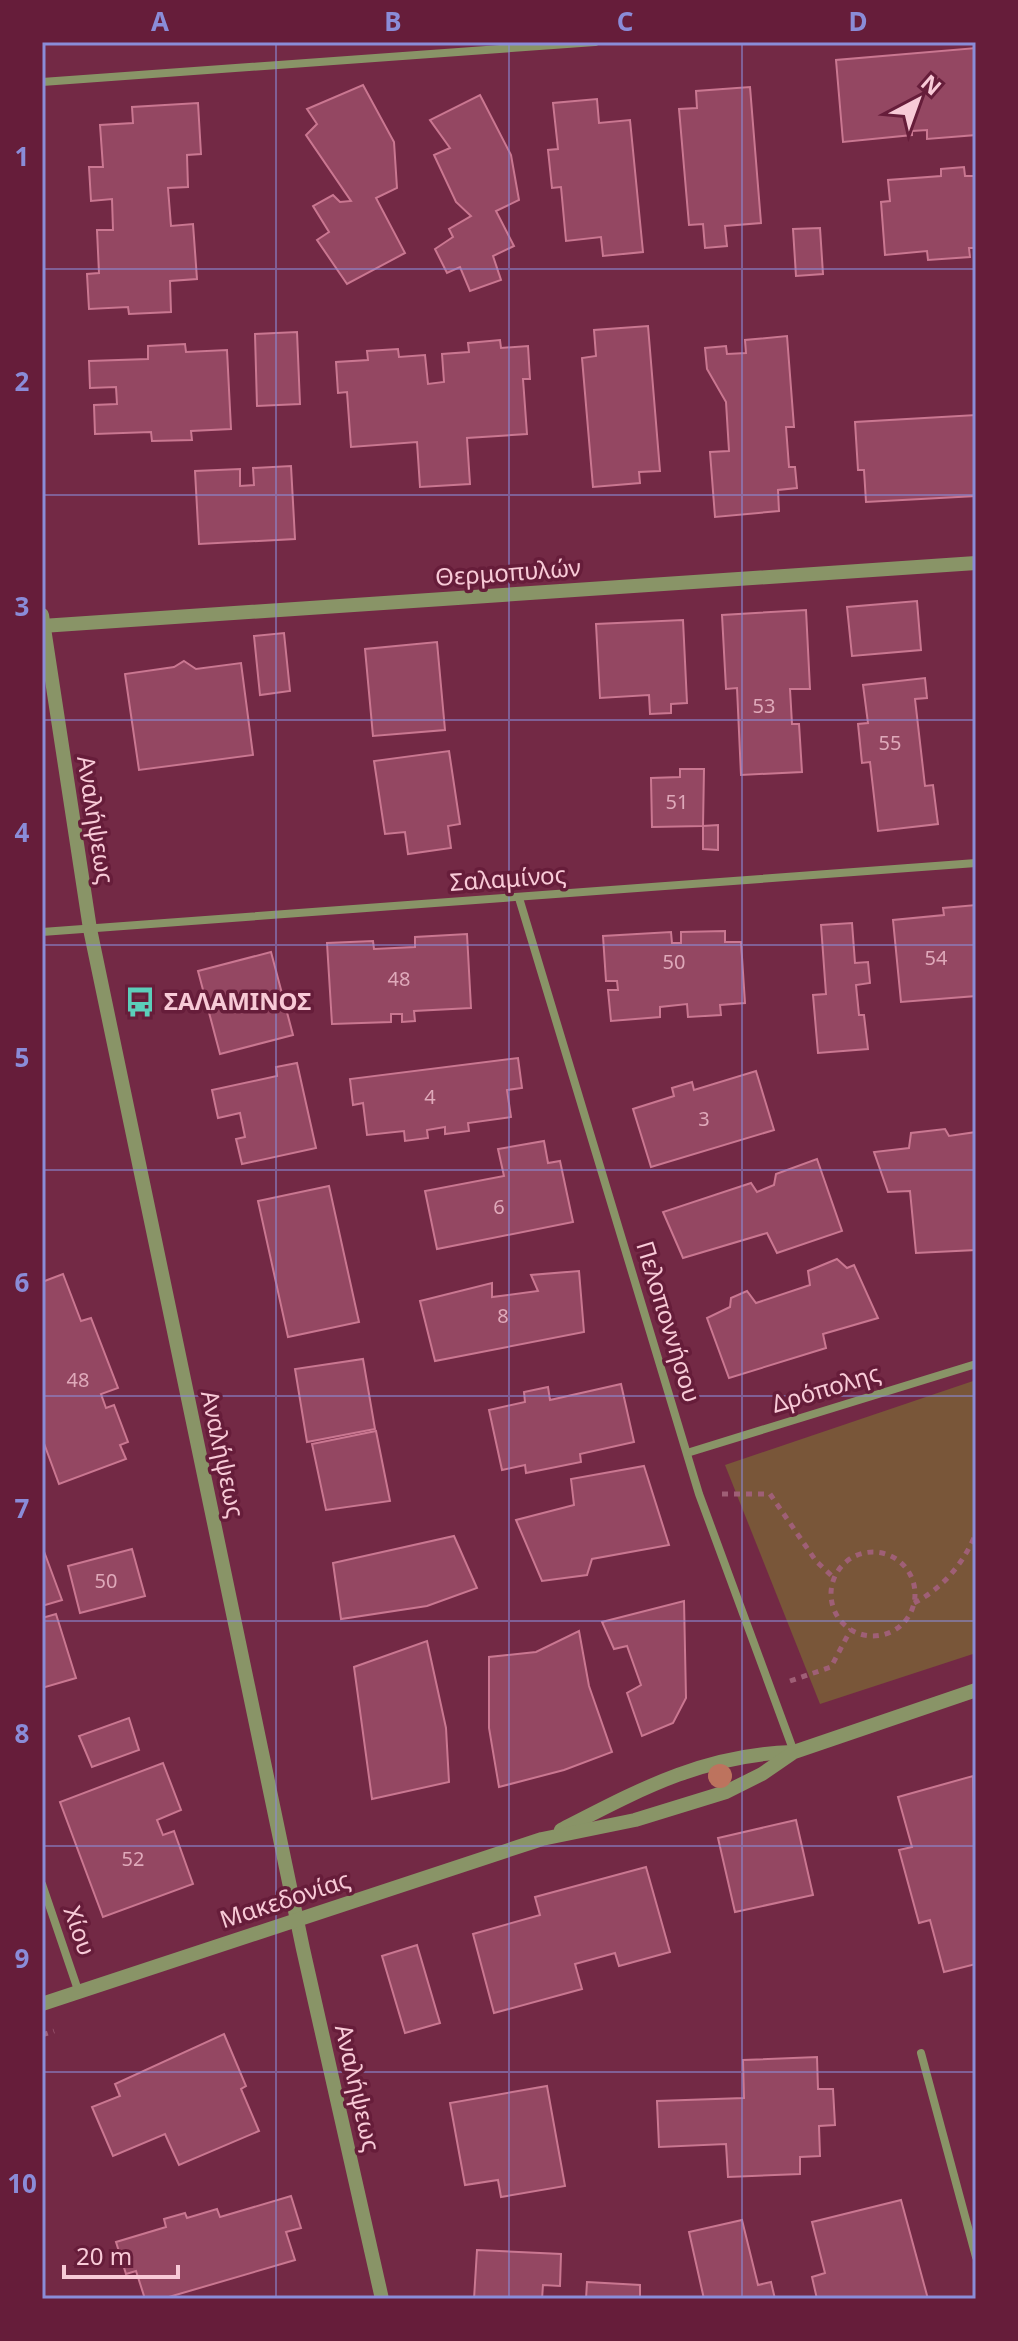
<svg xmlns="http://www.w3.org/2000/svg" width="1018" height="2341" font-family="'Noto Sans',sans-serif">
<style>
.green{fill:#795639}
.building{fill:#944762;stroke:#ca7791;stroke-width:2}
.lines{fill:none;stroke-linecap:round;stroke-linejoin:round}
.path{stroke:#9f5f76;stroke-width:5;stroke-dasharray:6 6;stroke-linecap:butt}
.minor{stroke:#899467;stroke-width:8}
.tertiary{stroke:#899467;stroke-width:14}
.tree{fill:#bd735e}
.grid{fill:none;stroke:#8a8cd8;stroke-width:2;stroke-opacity:0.55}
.labels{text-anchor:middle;stroke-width:7;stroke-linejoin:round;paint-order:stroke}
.number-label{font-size:20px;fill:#dfa9ba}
.street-label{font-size:24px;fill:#f8cad7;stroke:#661d3a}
.poi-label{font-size:24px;font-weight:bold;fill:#f8cad7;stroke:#661d3a;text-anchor:start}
.neatline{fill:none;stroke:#8a8cd8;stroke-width:3}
.grid-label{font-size:26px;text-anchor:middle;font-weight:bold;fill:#8a8cd8}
</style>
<rect width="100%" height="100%" fill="#732945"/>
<polygon class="green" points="976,1380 976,1653 820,1704 725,1465"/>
<g class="building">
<polygon points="976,48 976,135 927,139 927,130 912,131 912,135 843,142 836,60"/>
<polygon points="363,85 394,142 397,188 376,198 405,253 347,284 317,240 329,232 313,206 333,195 340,202 351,201 306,135 317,124 307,109"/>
<polygon points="750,87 761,223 725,226 727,246 705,248 703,224 689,225 679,109 697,108 696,91"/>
<polygon points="480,95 511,155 519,200 496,211 514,246 493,256 501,280 470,291 460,267 447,273 435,249 453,237 449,229 471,216 456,202 434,155 450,148 430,120"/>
<polygon points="597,99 599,123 630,120 643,252 603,256 601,237 566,241 561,187 552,188 548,150 558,149 553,103"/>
<polygon points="198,103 201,154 187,155 188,187 168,188 171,226 193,224 197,279 170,281 171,312 129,314 128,307 89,309 87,274 99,273 97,230 113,230 112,199 91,201 89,167 103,167 100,125 133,123 132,107"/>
<polygon points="964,167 965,176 976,176 976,248 969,248 970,257 928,260 927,251 885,255 881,202 890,201 888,180 941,176 941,169"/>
<polygon points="820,228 823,274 796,276 793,229"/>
<polygon points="648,326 660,471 639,472 640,483 593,487 582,358 596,356 594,330"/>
<polygon points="297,332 300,404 257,406 255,334"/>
<polygon points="787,336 794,427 786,427 789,467 795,467 797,488 778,490 779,511 715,517 710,452 729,451 726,402 707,369 705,348 726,346 727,354 746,353 745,340"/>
<polygon points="500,340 501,348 528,346 530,379 523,379 527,434 467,438 470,484 420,487 417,442 351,447 347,392 338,393 336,362 368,360 367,351 398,349 399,357 425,355 428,384 444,382 442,354 469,352 468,343"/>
<polygon points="185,344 186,352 227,350 231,429 191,431 192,440 152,441 151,432 95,434 94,405 117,404 116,387 90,388 89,361 148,359 148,346"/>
<polygon points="976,415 976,496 866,502 864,470 858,470 855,422"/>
<polygon points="291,466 295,539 199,544 195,471 240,469 240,486 254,485 253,468"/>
<polygon points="917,601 921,650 852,656 847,607"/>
<polygon points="974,601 976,601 976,658"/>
<polygon points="806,610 810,689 790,689 792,724 799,724 802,772 741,775 737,688 726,689 722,615"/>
<polygon points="683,620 687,703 671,704 671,713 650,714 649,695 600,698 596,624"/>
<polygon points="284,633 290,691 260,695 254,636"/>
<polygon points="437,642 445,730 373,736 365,649"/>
<polygon points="184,661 196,669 241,663 253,755 139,770 125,674 174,667"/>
<polygon points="925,678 927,698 915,699 925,786 933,785 938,824 878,831 870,762 862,763 858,724 868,723 863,685"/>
<polygon points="449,751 460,824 448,826 451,848 408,854 405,832 385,834 374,761"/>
<polygon points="680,769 704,769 703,826 652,827 651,778 680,777"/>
<polygon points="718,825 718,850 703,849 703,826"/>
<polygon points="976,905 976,996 901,1002 893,920 944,915 943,908"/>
<polygon points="852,923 855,963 868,962 870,983 856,985 859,1015 864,1015 868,1049 818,1053 813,995 826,994 821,925"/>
<polygon points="725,931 725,942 741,942 745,1003 720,1005 721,1015 688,1017 687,1004 660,1007 660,1017 611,1021 608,990 618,990 617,981 606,981 603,936 671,932 672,943 681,943 681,932"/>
<polygon points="467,934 471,1008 414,1011 415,1021 402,1022 402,1014 391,1014 391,1022 332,1024 327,943 373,941 374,949 415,947 415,937"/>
<polygon points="271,952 293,1035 220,1054 198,971"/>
<polygon points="518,1058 522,1088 507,1090 511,1117 468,1123 469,1131 445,1134 445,1127 427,1130 428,1138 405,1141 404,1131 367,1135 363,1103 353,1105 350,1079"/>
<polygon points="297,1063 316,1148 242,1164 236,1139 245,1137 240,1113 218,1118 212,1090 277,1076 276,1067"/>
<polygon points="756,1071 774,1130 651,1167 633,1109 674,1096 672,1088 692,1082 694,1090"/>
<polygon points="945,1129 949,1136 976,1132 976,1250 916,1253 910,1191 888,1192 874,1152 909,1148 911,1133"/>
<polygon points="544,1141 548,1163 560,1161 573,1222 437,1249 425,1191 504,1176 498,1149"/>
<polygon points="817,1159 842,1231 777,1253 767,1233 683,1258 663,1212 751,1183 757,1192 774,1185 776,1174"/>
<polygon points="329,1186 359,1322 288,1337 258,1201"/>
<polygon points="837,1259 847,1268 854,1265 878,1318 823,1334 826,1348 729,1378 707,1318 730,1307 731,1298 747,1291 756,1303 810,1285 808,1271"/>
<polygon points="579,1271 584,1332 435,1361 420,1301 492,1283 492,1297 538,1291 531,1275"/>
<polygon points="63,1274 81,1321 91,1318 118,1388 101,1394 106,1408 114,1405 128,1442 120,1445 126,1459 59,1484 42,1438 42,1282"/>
<polygon points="363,1359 375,1429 307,1442 295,1369"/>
<polygon points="621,1384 634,1442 580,1454 581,1462 526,1473 525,1465 502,1470 489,1410 525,1402 524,1392 548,1387 550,1400"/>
<polygon points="376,1431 390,1501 326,1510 312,1444"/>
<polygon points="644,1466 669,1545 592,1559 587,1575 542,1581 516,1520 574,1505 571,1479"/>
<polygon points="454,1536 477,1588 427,1606 341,1619 333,1563"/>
<polygon points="42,1546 62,1600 42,1606"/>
<polygon points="132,1549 145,1596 80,1613 68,1566"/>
<polygon points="684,1601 686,1698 673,1723 642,1736 627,1693 641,1685 627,1646 614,1649 602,1622"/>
<polygon points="56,1614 76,1678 42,1688 42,1618"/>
<polygon points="579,1631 589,1686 612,1752 564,1770 499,1787 489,1728 489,1657 536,1652"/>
<polygon points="427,1641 446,1728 449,1782 372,1799 354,1667"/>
<polygon points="129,1718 139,1750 92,1767 79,1736"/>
<polygon points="163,1763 181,1810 157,1820 163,1835 174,1831 193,1884 103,1917 60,1802"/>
<polygon points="973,1776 976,1964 944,1972 930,1920 919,1923 899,1850 912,1847 898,1797"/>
<polygon points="796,1820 813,1895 735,1912 718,1838"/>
<polygon points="646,1867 670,1952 619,1966 615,1953 575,1964 582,1989 494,2013 473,1934 540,1915 535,1897"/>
<polygon points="417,1945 440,2023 405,2033 382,1956"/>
<polygon points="224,2034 246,2086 241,2089 259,2131 179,2165 165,2134 113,2156 92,2107 120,2096 115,2084"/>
<polygon points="817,2057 818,2089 833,2089 835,2125 819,2126 820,2156 800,2157 800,2174 728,2177 726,2144 659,2147 657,2101 744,2098 743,2060"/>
<polygon points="547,2086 565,2186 501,2197 498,2180 465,2185 450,2103"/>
<polygon points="291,2196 301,2228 286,2232 295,2260 162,2299 145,2299 136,2271 126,2274 116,2242 166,2227 164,2219 185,2213 187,2218 217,2209 220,2217"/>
<polygon points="901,2200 928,2299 817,2299 812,2277 825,2273 812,2222"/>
<polygon points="742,2220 758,2285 771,2282 775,2299 704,2299 689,2232"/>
<polygon points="477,2250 561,2254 560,2286 543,2285 542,2299 474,2299"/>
<polygon points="587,2282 640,2285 640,2299 586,2299"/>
</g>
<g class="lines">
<g class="path">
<polyline points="722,1494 770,1494 816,1561 835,1579"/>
<circle cx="873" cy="1594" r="42"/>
<path d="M914,1603C943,1588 964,1563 976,1533"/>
<polyline points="790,1681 831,1667 851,1629"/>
<polyline points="42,2035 54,2031"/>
</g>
<g class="minor">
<polyline points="42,82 595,42"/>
<polyline points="519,898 699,1494 794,1752"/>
<polyline points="42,932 976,863"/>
<polyline points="687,1453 976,1364"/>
<polyline points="42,1884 78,1990"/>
<polyline points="921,2053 976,2257"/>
</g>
<g class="tertiary">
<polyline points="42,615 90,929 303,1949 382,2299"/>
<polyline points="42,626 976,563"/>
<path d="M561,1830C639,1790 702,1755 792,1752"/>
<polyline points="42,2004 542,1839 635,1820 726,1792 762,1774 794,1752 976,1690"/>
</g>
</g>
<circle class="tree" cx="720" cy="1776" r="12"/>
<path class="grid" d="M276,42V2299M509,42V2299M742,42V2299M42,269H976M42,495H976M42,720H976M42,945H976M42,1170H976M42,1396H976M42,1621H976M42,1846H976M42,2072H976"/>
<defs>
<g id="bus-bare" transform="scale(2.4)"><path d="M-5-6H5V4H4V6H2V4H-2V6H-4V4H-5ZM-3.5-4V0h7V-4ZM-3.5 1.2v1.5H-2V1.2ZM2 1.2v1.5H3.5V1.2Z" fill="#5cceba" stroke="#661d3a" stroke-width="2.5" paint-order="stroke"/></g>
</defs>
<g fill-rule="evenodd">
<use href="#bus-bare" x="140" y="1002"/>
</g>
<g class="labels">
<g class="number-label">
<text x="764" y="713">53</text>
<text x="890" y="750">55</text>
<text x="677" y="809">51</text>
<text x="936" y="965">54</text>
<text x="674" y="969">50</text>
<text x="399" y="986">48</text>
<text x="430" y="1104">4</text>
<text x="704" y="1126">3</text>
<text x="499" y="1214">6</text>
<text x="503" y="1323">8</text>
<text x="78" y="1387">48</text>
<text x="106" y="1588">50</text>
<text x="133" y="1866">52</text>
</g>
<g class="street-label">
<text transform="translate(508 573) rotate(-4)" y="8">Θερμοπυλών</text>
<text transform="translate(95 820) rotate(81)" y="8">Αναλήψεως</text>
<text transform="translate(508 879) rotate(-4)" y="8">Σαλαμίνος</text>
<text transform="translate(668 1322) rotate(73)" y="8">Πελοποννήσου</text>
<text transform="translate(826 1389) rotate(-17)" y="8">Δρόπολης</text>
<text transform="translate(222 1454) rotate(78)" y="8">Αναλήψεως</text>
<text transform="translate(285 1900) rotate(-18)" y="8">Μακεδονίας</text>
<text transform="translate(79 1931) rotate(71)" y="8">Χίου</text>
<text transform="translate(357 2088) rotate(77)" y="8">Αναλήψεως</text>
</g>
<g class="poi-label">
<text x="164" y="1010">ΣΑΛΑΜΙΝΟΣ</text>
</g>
</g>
<rect width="1018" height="2341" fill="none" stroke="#661d3a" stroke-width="88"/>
<g transform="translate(918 100) rotate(41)" stroke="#661d3a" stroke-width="6" paint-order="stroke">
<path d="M0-6L14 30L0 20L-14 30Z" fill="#f8cad7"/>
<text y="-12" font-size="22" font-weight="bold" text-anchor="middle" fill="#f8cad7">N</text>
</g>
<path d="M64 2265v12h114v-12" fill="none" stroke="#f8cad7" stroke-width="4"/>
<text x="76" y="2265" font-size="24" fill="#f8cad7" stroke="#661d3a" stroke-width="6" paint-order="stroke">20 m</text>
<rect x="44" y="44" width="930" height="2253" class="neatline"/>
<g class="grid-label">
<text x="160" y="31">A</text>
<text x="393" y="31">B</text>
<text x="625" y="31">C</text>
<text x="858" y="31">D</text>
<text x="22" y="166">1</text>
<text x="22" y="391">2</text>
<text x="22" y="616">3</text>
<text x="22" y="842">4</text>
<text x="22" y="1067">5</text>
<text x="22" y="1292">6</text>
<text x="22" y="1518">7</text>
<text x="22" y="1743">8</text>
<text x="22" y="1968">9</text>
<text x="22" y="2193">10</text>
</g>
</svg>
